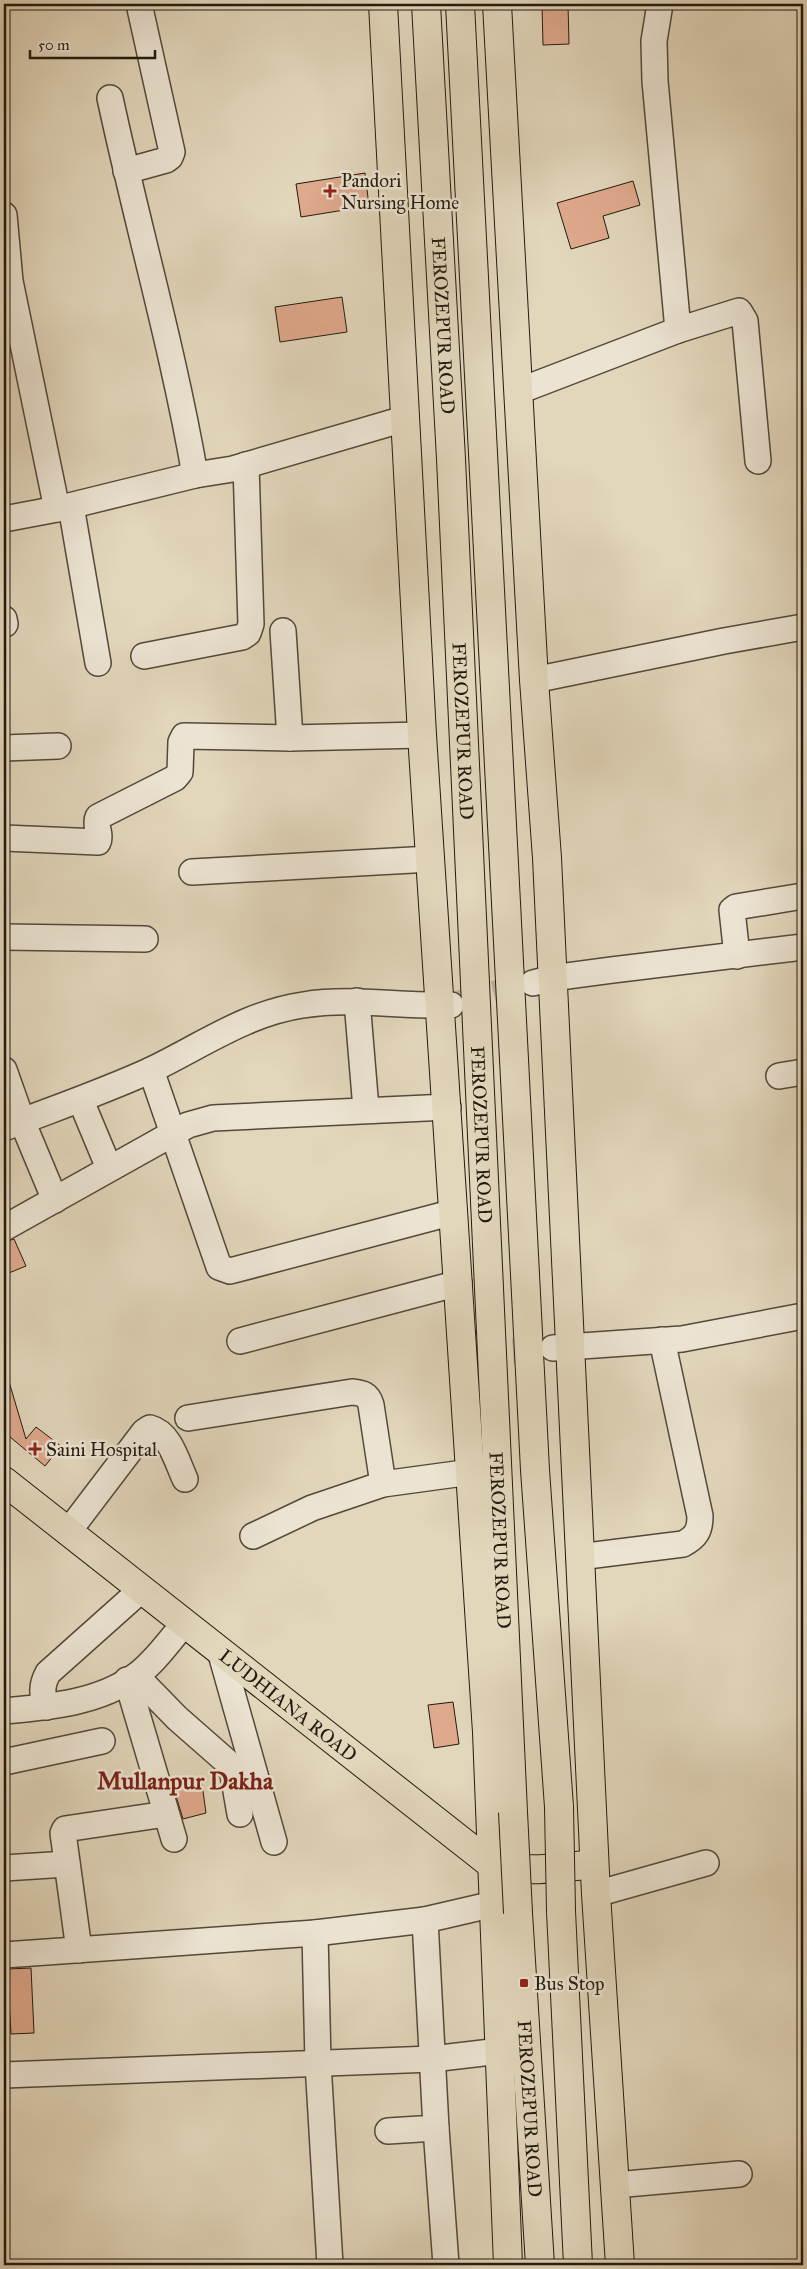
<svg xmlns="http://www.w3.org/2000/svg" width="807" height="2269" font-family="'IM FELL Great Primer',serif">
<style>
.building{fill:#dfa98c;stroke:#221a0f}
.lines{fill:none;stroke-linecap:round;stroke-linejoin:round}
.minor-tunnel{stroke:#bcb099;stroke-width:25;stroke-dasharray:25 12;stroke-linecap:butt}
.minor-casing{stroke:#52493a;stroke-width:28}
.major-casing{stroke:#221a0f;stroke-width:30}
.highway-casing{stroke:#221a0f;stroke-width:30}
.minor{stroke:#ece4d3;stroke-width:25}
.major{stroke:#e2d6bb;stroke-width:28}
.highway{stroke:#e2d6bb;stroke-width:28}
.highway-bridge-casing{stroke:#221a0f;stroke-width:30;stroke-linecap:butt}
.highway-bridge{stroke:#e2d6bb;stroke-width:28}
.poi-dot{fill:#8f2418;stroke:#ece4d3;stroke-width:2}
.labels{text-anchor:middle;stroke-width:5;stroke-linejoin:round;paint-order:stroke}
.poi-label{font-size:19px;fill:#221a0f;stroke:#ece4d3;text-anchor:start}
.street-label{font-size:19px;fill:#221a0f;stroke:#ece4d3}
.district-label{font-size:24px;font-weight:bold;fill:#7a1f14;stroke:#ece4d3}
</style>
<rect width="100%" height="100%" fill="#e2d6bb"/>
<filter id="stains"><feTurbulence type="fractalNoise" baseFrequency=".004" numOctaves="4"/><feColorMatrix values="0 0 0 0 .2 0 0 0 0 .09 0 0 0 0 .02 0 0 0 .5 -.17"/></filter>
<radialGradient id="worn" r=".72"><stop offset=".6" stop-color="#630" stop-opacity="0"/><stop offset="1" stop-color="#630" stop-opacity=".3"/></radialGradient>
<g class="building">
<polygon points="542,4 568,4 569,44 543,45"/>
<polygon points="365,173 369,206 301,217 296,184"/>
<polygon points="633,181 640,205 603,216 609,238 571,249 557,203"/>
<polygon points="342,297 347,332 280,342 275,307"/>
<polygon points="14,1239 26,1266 4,1275 4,1242"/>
<polygon points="4,1375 7,1375 26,1439 36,1427 61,1446 45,1466 4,1432"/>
<polygon points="453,1702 459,1744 434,1748 428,1705"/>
<polygon points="201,1777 206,1813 183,1819 173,1786"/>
<polygon points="31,1968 34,2033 11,2034 7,1969"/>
</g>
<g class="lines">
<g class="minor-tunnel">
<polyline points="458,1003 530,984"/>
<polyline points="476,1354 548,1349"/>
</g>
<g class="minor-casing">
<g id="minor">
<polyline points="660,4 654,41 655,81 678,330"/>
<path d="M110,98C137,224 173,348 195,475"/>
<polyline points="126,171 166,160 170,157 172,152 139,4"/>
<polyline points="4,215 10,281 57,509"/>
<polyline points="519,391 678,330 739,311 745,321 758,461"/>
<polyline points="71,506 98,663"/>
<polyline points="4,519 57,509 195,475 233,469 404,419"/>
<polyline points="4,619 5,624"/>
<polyline points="283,631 290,738"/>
<polyline points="144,656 242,637 248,633 251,624 246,465"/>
<polyline points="534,680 724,641 803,627"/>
<polyline points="4,748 58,746"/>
<path d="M4,838L98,842C102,834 94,826 98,817L175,778L180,772L181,742L184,736L290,738L422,735"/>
<polyline points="192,872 431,859"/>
<polyline points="4,937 145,939"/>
<polyline points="737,956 732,910 736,907 803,896"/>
<polyline points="533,983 552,978 612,970 803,947"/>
<polyline points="357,1001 366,1109"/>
<polyline points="4,1070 22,1121 55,1200"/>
<polyline points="151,1070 219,1267 230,1271 454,1212"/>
<polyline points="779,1076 803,1072"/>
<polyline points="81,1101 109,1168"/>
<path d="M4,1128C53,1109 103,1092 151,1070C201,1046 247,1013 303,1005C353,997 401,1007 451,1005"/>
<polyline points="4,1228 188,1125 213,1118 448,1107"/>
<polyline points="240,1341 459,1283"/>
<polyline points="553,1348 682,1339 803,1316"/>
<path d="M188,1418L352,1392C362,1393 368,1394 371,1405L383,1484"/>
<path d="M68,1532L144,1432L150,1428C170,1433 177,1462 185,1479"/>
<polyline points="253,1536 312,1508 383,1484 471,1472"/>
<path d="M579,1557L683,1544C696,1537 700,1531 700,1516L662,1340"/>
<polyline points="221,1654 274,1842"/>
<polyline points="136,1676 177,1718 226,1761 233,1774 240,1814"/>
<polyline points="127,1680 174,1839"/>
<path d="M46,1707C42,1694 41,1686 48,1673L141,1590"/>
<path d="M4,1711C49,1707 99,1703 137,1675C155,1662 169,1641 184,1624"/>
<polyline points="4,1762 102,1741"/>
<polyline points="4,1868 67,1864"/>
<polyline points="596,1894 706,1863"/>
<polyline points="315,1933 318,2063 330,2265"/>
<polyline points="79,1950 63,1833 65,1829 166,1814"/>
<polyline points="4,1955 315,1933 425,1920 494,1904"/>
<polyline points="4,2075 432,2059 500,2051"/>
<polyline points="436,2128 446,2265"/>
<polyline points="388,2131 436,2128 425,1920"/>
<polyline points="615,2185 739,2174"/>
</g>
</g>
<g class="major-casing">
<g id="major">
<polyline points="383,4 422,735 487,1732 508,2265"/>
<polyline points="497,4 534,680 547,858 596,1894 620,2265"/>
<path id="s1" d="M4,1481L492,1865C527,1873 560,1868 594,1864"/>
</g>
</g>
<g class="highway-casing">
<g id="highway">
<path id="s2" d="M426,4L451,459L513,1812"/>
<polyline points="460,4 535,1470 559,1807"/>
<polyline points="561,1911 578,2265"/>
<path id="s3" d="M518,1913L540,2265"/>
</g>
</g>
<use href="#minor" class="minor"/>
<use href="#major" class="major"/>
<use href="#highway" class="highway"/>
<g class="highway-bridge-casing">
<g id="highway-bridge">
<polyline points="559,1807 561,1911"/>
<polyline points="513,1812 518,1913"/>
</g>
</g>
<use href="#highway-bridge" class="highway-bridge"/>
</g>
<g class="poi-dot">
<path d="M327.5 183.5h5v5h5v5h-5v5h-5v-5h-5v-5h5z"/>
<path d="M32.5 1441.5h5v5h5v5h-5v5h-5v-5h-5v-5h5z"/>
<rect x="519" y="1978" width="10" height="10" rx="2.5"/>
</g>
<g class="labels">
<g class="poi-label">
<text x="341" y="187">Pandori<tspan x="341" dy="22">Nursing Home</tspan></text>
<text x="46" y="1456">Saini Hospital</text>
<text x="534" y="1990">Bus Stop</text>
</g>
<g class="street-label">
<text dy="7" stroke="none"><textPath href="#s2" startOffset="322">FEROZEPUR ROAD</textPath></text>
<text dy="7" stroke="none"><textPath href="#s2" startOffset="728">FEROZEPUR ROAD</textPath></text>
<text dy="7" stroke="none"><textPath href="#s2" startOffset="1132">FEROZEPUR ROAD</textPath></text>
<text dy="7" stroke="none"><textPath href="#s2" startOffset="1538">FEROZEPUR ROAD</textPath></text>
<text dy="7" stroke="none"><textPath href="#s1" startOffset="362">LUDHIANA ROAD</textPath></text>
<text dy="7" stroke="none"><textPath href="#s3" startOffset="196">FEROZEPUR ROAD</textPath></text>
</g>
<g class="district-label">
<text x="185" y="1789">Mullanpur Dakha</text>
</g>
</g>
<rect width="807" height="2269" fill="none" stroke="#e2d6bb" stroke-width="20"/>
<rect x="5" y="5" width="797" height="2259" fill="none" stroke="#221a0f" stroke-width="2.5"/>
<rect x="10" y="10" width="787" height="2249" fill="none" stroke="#221a0f"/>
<path d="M30 50v8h125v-8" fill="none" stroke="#221a0f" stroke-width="2.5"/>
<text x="38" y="50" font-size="15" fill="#221a0f" stroke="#ece4d3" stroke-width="4" paint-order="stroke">50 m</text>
<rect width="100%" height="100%" filter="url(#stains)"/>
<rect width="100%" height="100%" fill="url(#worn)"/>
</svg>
